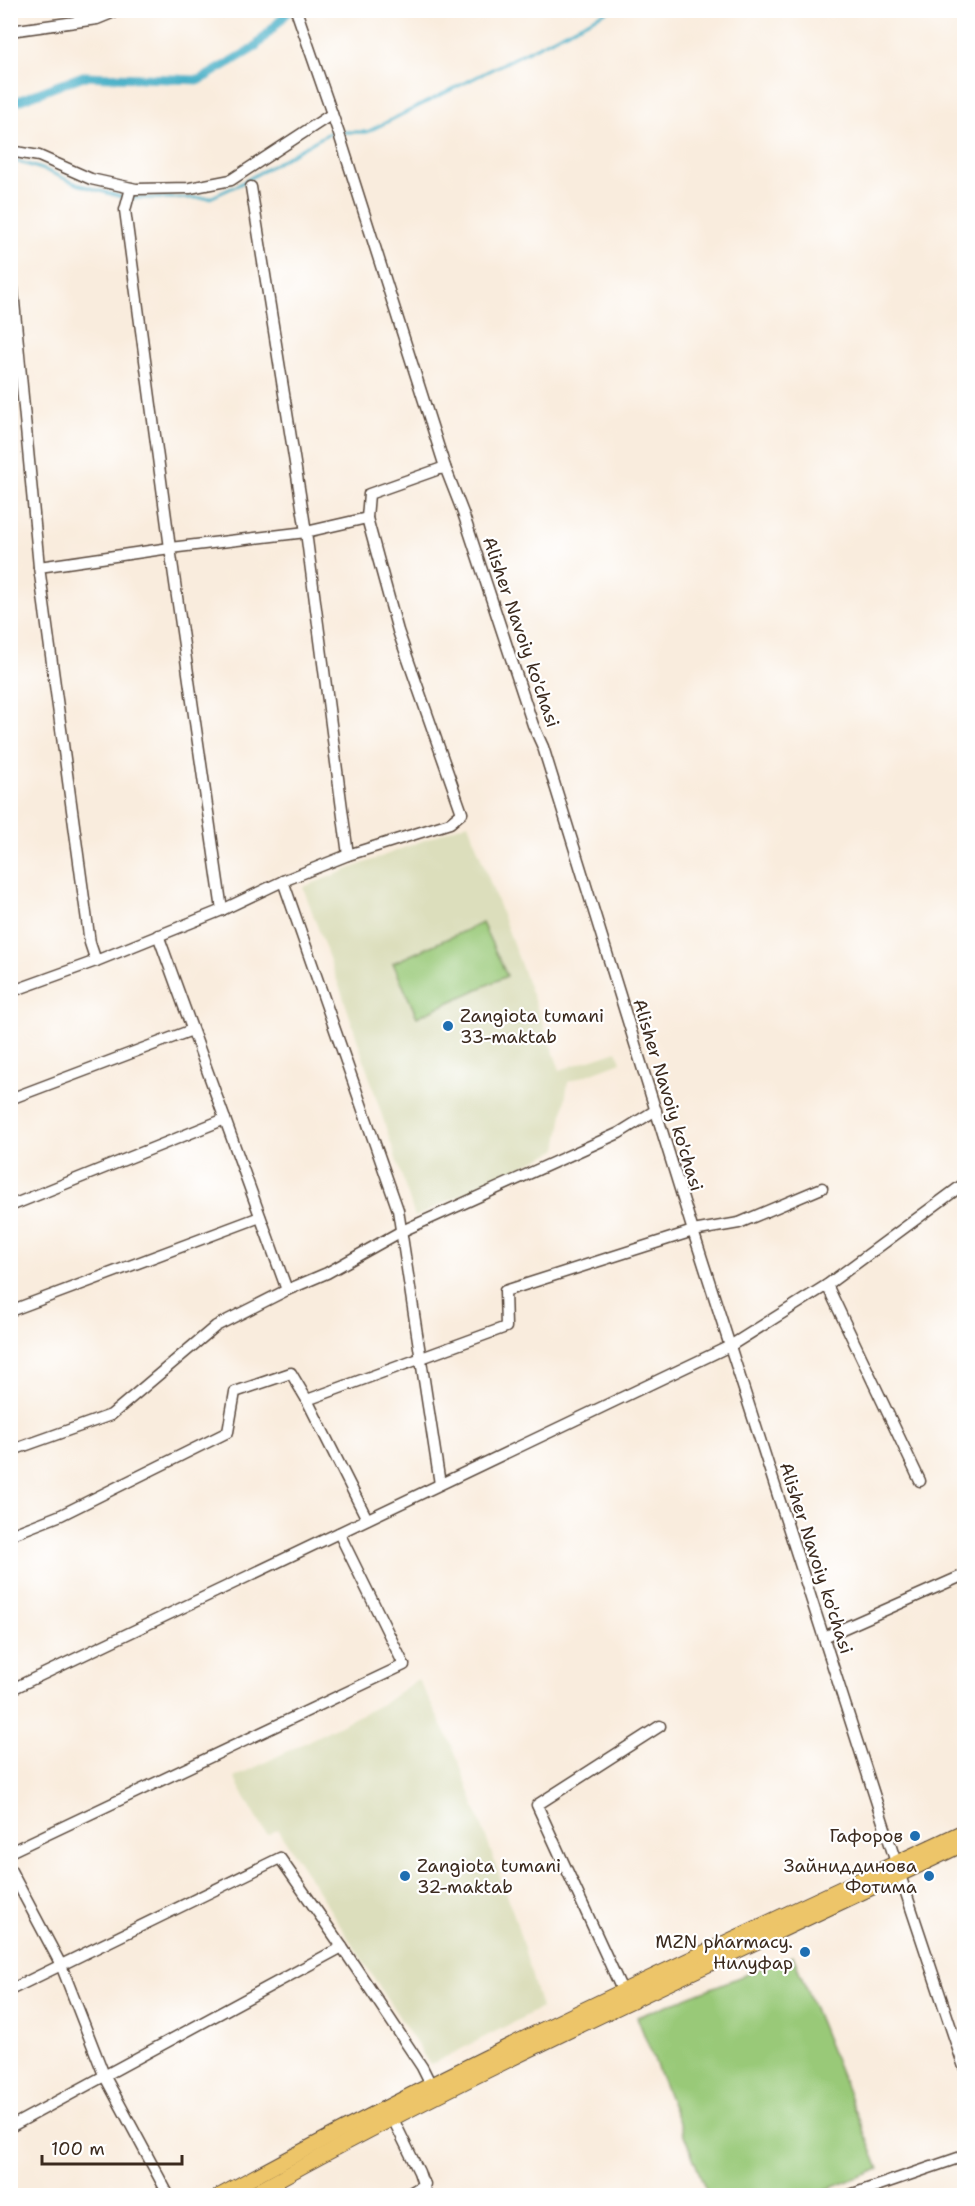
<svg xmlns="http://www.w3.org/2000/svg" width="975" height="2206" font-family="'Shantell Sans',sans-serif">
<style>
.built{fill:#dcdebc}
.grass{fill:#99c978;stroke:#6a7a4b;stroke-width:1.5}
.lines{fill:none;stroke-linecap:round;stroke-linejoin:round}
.stream{stroke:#48b0c7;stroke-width:3}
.canal{stroke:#48b0c7;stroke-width:9}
.minor-casing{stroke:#58473b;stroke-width:13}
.major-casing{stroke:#58473b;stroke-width:16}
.minor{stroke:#fff;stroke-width:10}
.major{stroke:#edc569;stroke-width:14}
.poi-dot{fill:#1f6fb2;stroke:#fff;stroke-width:2}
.labels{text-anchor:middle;stroke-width:4.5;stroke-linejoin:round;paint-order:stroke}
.street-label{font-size:18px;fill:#3b2a1e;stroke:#fff}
.poi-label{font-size:18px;fill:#3b2a1e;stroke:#fff;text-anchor:end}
</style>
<rect width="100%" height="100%" fill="#fff"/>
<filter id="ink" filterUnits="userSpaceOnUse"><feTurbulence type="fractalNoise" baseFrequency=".0167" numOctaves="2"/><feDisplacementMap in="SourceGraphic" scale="12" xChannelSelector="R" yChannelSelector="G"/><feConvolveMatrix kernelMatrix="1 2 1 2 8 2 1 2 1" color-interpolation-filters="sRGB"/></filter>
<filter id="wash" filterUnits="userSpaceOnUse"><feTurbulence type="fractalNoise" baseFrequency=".008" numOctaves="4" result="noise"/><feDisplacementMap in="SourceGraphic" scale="24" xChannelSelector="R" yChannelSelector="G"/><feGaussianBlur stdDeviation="1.35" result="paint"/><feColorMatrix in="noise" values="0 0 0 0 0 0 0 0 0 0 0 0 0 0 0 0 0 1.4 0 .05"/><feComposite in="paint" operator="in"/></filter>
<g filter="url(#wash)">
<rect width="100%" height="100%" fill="#f9ecdd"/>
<g class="built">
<polygon points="468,823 560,1070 617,1051 621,1062 568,1082 557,1150 415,1217 345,1002 303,887"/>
<polygon points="418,1679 454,1749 515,1918 541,2008 430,2065 278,1829 267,1835 234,1778 384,1703"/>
</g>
<g class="grass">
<polygon points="482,923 507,976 417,1017 393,963"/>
<polygon points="793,1956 879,2169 812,2195 708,2195 637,2017"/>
</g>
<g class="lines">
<g class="stream">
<polyline points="343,132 367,132 610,10"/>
<polyline points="10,159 45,170 77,184 125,198"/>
<polyline points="131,198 210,198 238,185 331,132 336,132"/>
</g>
<polyline class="canal" points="10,104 83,76 200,80 254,48 290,10"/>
</g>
</g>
<g filter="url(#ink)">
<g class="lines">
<g class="minor-casing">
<g id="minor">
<polyline points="296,10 339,134 445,467 463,513 533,725 543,747 693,1231 900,1875 964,2067"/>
<polyline points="10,31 97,19 119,10"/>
<polyline points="10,151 39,156 91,179 136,189 190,188 231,180 332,114"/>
<polyline points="251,187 306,532 348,855"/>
<polyline points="131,188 125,210 170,548 222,910"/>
<polyline points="10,259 39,567 90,943 96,961"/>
<polyline points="39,567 170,548 306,532 367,518"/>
<polyline points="283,881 398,1210 440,1484"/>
<polyline points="158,935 287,1290"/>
<polyline points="10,992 96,961 222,910 283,881 348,855 450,823 462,813 398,631 367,518 369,494 445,467"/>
<polyline points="10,1099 192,1030"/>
<polyline points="10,1206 225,1119"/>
<polyline points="827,1285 920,1481"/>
<polyline points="10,1311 260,1217"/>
<polyline points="307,1400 367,1519"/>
<polyline points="10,1451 111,1415 216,1326 287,1290 327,1273 400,1232 619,1133 656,1110"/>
<polyline points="10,1535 61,1515 228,1432 235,1392 291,1373 307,1400 506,1327 505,1291 693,1231 739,1223 822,1188"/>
<polyline points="824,1637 964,1575"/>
<polyline points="10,1690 730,1346 827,1285 961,1186"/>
<polyline points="10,1852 404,1665 339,1533"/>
<polyline points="10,1869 61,1965 104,2075 169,2196"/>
<polyline points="10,1990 280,1858 342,1947 422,2067 430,2083"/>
<polyline points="622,1990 537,1805 660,1726"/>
<polyline points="392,2117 419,2172 427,2196"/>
<polyline points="10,2127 342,1947"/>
<polyline points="275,2181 284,2196"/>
<polyline points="405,2196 425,2184"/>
<polyline points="847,2196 964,2156"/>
</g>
</g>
<g class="major-casing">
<g id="major">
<path d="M219,2196C462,2062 714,1948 964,1831"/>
<path d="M249,2196C481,2065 725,1959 964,1844"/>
</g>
</g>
<use href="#minor" class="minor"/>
<use href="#major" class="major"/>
</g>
</g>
<g class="poi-dot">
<circle cx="448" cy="1026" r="6"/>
<circle cx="915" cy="1836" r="6"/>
<circle cx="405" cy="1876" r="6"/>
<circle cx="929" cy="1876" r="6"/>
<circle cx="805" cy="1952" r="6"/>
</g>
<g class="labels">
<g class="street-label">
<text transform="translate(521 632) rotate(71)" y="6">Alisher Navoiy ko'chasi</text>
<text transform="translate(668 1095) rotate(73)" y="6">Alisher Navoiy ko'chasi</text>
<text transform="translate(816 1558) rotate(72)" y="6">Alisher Navoiy ko'chasi</text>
</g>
<g class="poi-label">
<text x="460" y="1022" text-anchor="start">Zangiota tumani<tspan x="460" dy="21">33-maktab</tspan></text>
<text x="903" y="1842">Гафоров</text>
<text x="417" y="1872" text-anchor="start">Zangiota tumani<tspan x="417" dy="21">32-maktab</tspan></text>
<text x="917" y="1872">Зайниддинова<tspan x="917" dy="21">Фотима</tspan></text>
<text x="793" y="1948">MZN pharmacy.<tspan x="793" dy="21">Нилуфар</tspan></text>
</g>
</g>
<rect width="975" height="2206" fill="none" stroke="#fff" stroke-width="36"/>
<path d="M42 2155v9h140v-9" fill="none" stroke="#3b2a1e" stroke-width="3"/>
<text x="51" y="2155" font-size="18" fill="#3b2a1e" stroke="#ffffff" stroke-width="4.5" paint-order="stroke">100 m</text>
</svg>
